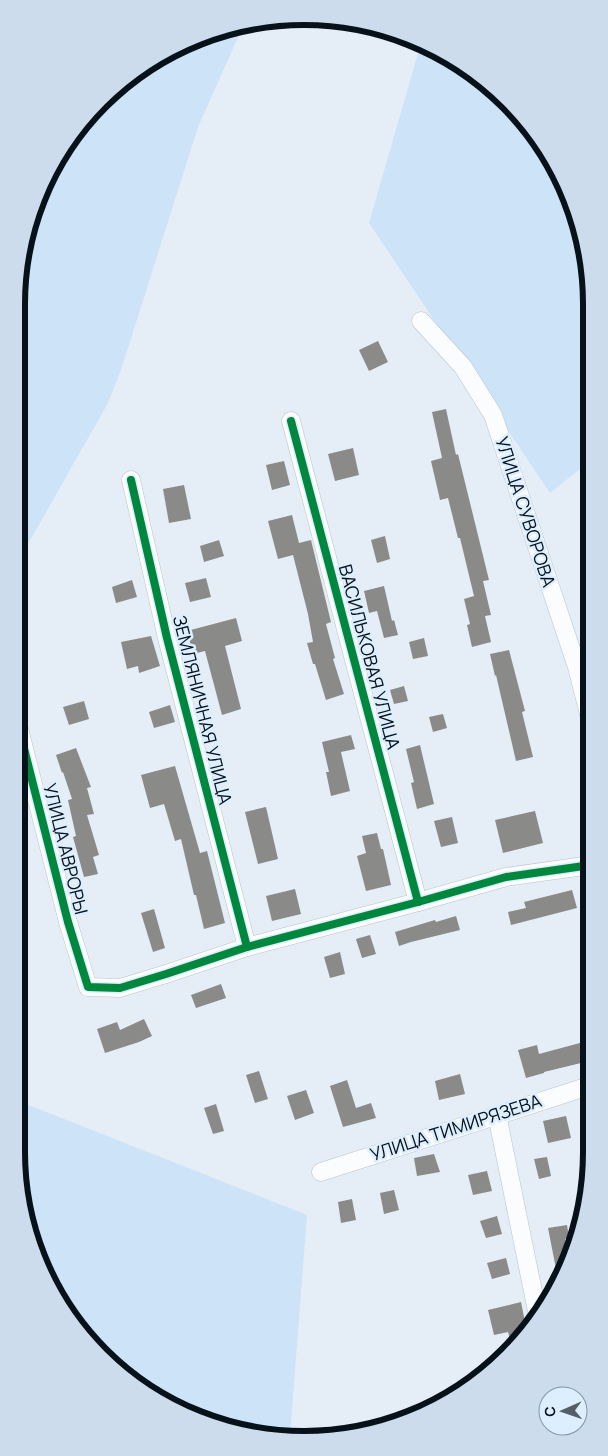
<svg xmlns="http://www.w3.org/2000/svg" width="608" height="1456" font-family="Manrope,sans-serif">
<style>
.green{fill:#cde3f8}
.building{fill:#8a8b89}
.lines{fill:none;stroke-linecap:round;stroke-linejoin:round}
.minor-casing{stroke:#bac3cc;stroke-width:19}
.minor{stroke:#fbfcfe;stroke-width:18}
.cycleway-casing{stroke:#ddeefe;stroke-width:11}
.cycleway{stroke:#00873e;stroke-width:8}
.labels{text-anchor:middle;stroke-width:5;stroke-linejoin:round;paint-order:stroke}
.street-label{font-size:18px;fill:#07111a;stroke:#ddeefe}
.rim{fill:none;stroke:#07111a;stroke-width:6}
</style>
<rect width="100%" height="100%" fill="#e5eef6"/>
<g class="green">
<polygon points="235,30 239,35 198,127 121,370 108,403 16,565 16,304 31,212 87,114 176,46"/>
<polygon points="421,43 464,65 521,114 562,177 589,266 590,461 550,493 369,223"/>
<polygon points="16,1100 307,1215 290,1436 266,1437 160,1401 87,1342 32,1245 16,1152"/>
</g>
<g class="building">
<polygon points="378,341 388,362 369,371 359,350"/>
<polygon points="446,409 456,455 458,454 489,580 483,581 491,615 485,616 491,642 472,647 467,625 470,624 464,599 474,596 460,538 458,538 448,498 440,500 431,461 442,458 432,412"/>
<polygon points="353,448 359,475 335,481 328,454"/>
<polygon points="284,461 290,485 272,490 266,465"/>
<polygon points="184,485 191,519 169,523 163,489"/>
<polygon points="292,515 299,543 311,540 331,622 326,624 335,658 333,659 344,694 326,700 315,664 313,664 307,643 313,642 308,614 293,555 278,559 268,521"/>
<polygon points="385,536 390,559 377,563 371,540"/>
<polygon points="219,540 224,556 204,562 200,546"/>
<polygon points="206,578 211,597 190,602 185,583"/>
<polygon points="132,580 137,597 116,603 112,587"/>
<polygon points="384,586 392,621 394,620 398,635 384,638 377,611 369,613 364,591"/>
<polygon points="236,618 242,641 225,646 241,709 222,715 205,651 193,654 187,631"/>
<polygon points="151,636 160,666 139,673 138,666 127,669 121,642"/>
<polygon points="424,638 428,656 413,659 409,642"/>
<polygon points="509,650 525,711 522,712 533,757 516,761 496,675 495,676 490,654"/>
<polygon points="404,686 408,701 394,704 390,690"/>
<polygon points="84,701 89,719 69,725 63,707"/>
<polygon points="170,705 175,722 154,728 149,712"/>
<polygon points="443,714 447,728 433,732 429,717"/>
<polygon points="351,735 355,749 341,752 350,791 331,796 326,772 329,772 322,742"/>
<polygon points="420,745 434,804 417,809 411,783 414,782 406,749"/>
<polygon points="76,748 91,787 87,788 94,814 87,815 99,855 93,857 98,874 84,877 73,837 76,836 68,800 72,799 63,772 62,773 56,755"/>
<polygon points="175,766 200,853 207,851 225,923 204,929 196,895 194,895 181,839 175,841 164,804 150,808 141,775"/>
<polygon points="266,807 278,859 258,864 245,812"/>
<polygon points="535,811 543,843 503,853 495,820"/>
<polygon points="452,817 458,843 441,847 434,821"/>
<polygon points="377,833 381,849 383,849 391,885 366,891 357,856 366,853 362,836"/>
<polygon points="295,889 301,914 272,921 266,896"/>
<polygon points="572,890 577,908 511,925 508,912 526,908 524,902"/>
<polygon points="154,909 165,948 153,952 141,913"/>
<polygon points="456,916 460,930 411,942 399,946 395,932 435,920 436,922"/>
<polygon points="370,935 376,954 362,958 356,939"/>
<polygon points="340,952 345,974 330,978 324,957"/>
<polygon points="221,984 226,998 196,1008 191,995"/>
<polygon points="144,1019 152,1036 139,1042 105,1053 97,1029 117,1022 120,1030"/>
<polygon points="591,1040 592,1063 582,1065 581,1063 544,1072 544,1073 526,1078 518,1050 537,1045 539,1054"/>
<polygon points="259,1071 268,1099 255,1103 246,1075"/>
<polygon points="460,1074 465,1094 439,1100 435,1081"/>
<polygon points="347,1080 356,1108 371,1103 376,1118 343,1127 330,1086"/>
<polygon points="306,1090 314,1113 295,1120 287,1096"/>
<polygon points="216,1104 224,1131 213,1134 204,1108"/>
<polygon points="566,1116 571,1138 548,1143 543,1121"/>
<polygon points="434,1154 440,1172 417,1176 414,1158"/>
<polygon points="547,1157 551,1176 539,1179 534,1159"/>
<polygon points="487,1171 492,1191 473,1195 468,1175"/>
<polygon points="394,1190 399,1210 384,1214 380,1193"/>
<polygon points="352,1199 356,1220 341,1223 338,1202"/>
<polygon points="497,1216 502,1234 486,1238 480,1221"/>
<polygon points="567,1225 569,1238 565,1239 568,1260 558,1279 548,1228"/>
<polygon points="506,1258 510,1274 492,1279 487,1263"/>
<polygon points="521,1302 527,1332 512,1346 508,1332 494,1335 488,1310"/>
</g>
<g class="lines">
<g class="minor-casing">
<g id="minor">
<polyline points="421,321 463,367 493,415 577,667 591,722"/>
<polyline points="291,421 418,902"/>
<polyline points="131,480 167,638 247,947"/>
<polyline points="16,717 68,922 88,987 120,988 166,974 247,947 418,902 506,877 591,865"/>
<polyline points="497,1115 538,1316"/>
<polyline points="321,1172 592,1085"/>
</g>
</g>
<use href="#minor" class="minor"/>
<g class="cycleway-casing">
<g id="cycleway">
<polyline points="291,421 418,902"/>
<polyline points="131,480 167,638 247,947"/>
<polyline points="16,717 68,922 88,987 120,988 166,974 247,947 418,902 506,877 591,865"/>
</g>
</g>
<use href="#cycleway" class="cycleway"/>
</g>
<g class="labels">
<g class="street-label">
<text transform="translate(525 512) rotate(72)" y="6">УЛИЦА СУВОРОВА</text>
<text transform="translate(369 657) rotate(75)" y="6">ВАСИЛЬКОВАЯ УЛИЦА</text>
<text transform="translate(202 710) rotate(76)" y="6">ЗЕМЛЯНИЧНАЯ УЛИЦА</text>
<text transform="translate(65 849) rotate(76)" y="6">УЛИЦА АВРОРЫ</text>
<text transform="translate(456 1128) rotate(-18)" y="6">УЛИЦА ТИМИРЯЗЕВА</text>
</g>
</g>
<path d="M0 0H608V1456H0ZM304 25H304A279 279 0 0 1 583 304V1152A279 279 0 0 1 304 1431H304A279 279 0 0 1 25 1152V304A279 279 0 0 1 304 25Z" fill="#ccdcec" fill-rule="evenodd"/>
<path class="rim" d="M304 25H304A279 279 0 0 1 583 304V1152A279 279 0 0 1 304 1431H304A279 279 0 0 1 25 1152V304A279 279 0 0 1 304 25Z"/>
<g transform="translate(563 1411) rotate(268)"><circle r="24" fill="#ddeefe" stroke="#8796a3"/>
<path d="M0-4L9 19L0 12L-9 19Z" fill="#555e67"/>
<text y="-8" font-size="14" font-weight="bold" text-anchor="middle" fill="#07111a">С</text>
</g>
</svg>
